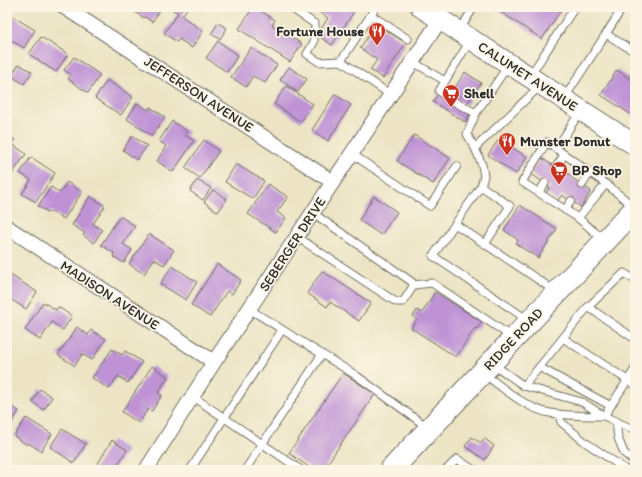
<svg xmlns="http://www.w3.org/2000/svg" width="642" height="477" font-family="Itim,sans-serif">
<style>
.building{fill:#be92d5}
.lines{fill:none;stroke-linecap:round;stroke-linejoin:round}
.service-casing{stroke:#6f6c61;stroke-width:9}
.minor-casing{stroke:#6f6c61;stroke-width:16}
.secondary-casing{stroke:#6f6c61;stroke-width:22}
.primary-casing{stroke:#6f6c61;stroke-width:24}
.service{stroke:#fff;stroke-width:7}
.minor{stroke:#fff;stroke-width:14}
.secondary{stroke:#fff;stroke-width:20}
.primary{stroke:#fff;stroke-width:22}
.labels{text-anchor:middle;stroke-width:3.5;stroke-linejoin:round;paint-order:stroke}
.poi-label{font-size:14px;font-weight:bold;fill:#2b2b2b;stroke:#fcf5e5;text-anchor:start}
.street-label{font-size:14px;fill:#2b2b2b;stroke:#fcf5e5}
</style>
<rect width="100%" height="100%" fill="#fcf5e5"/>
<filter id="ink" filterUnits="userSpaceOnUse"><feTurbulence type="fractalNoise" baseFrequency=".025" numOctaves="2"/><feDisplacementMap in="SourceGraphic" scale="8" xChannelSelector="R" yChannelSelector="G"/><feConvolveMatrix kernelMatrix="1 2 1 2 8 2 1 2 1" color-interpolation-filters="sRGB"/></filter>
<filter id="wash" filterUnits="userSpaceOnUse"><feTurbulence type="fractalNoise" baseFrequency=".012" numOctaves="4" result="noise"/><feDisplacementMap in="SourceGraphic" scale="16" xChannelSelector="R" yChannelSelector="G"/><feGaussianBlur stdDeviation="0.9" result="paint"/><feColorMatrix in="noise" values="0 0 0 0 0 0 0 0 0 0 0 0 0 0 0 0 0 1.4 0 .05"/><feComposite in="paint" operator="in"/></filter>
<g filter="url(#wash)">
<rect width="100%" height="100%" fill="#ece4c4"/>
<g id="blocks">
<g class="building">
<polygon points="127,7 162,7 152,22 145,17 144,18"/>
<polygon points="171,7 188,7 182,16 203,31 192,48 179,39 177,42 164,33 178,13 170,8"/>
<polygon points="253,7 255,7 275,20 272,25 302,44 290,62 239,29"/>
<polygon points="311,7 357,7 332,45 317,35 328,18"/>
<polygon points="493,7 563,7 542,39"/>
<polygon points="7,13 35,30 24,48 7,38"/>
<polygon points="218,23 227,28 220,39 211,34"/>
<polygon points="376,24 406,43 383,78 370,70 377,60 360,48"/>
<polygon points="41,37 68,54 56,72 29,54"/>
<polygon points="218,41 238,55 227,72 206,58"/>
<polygon points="251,48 277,65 265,83 253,76 246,87 231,77"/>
<polygon points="74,57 100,75 88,93 68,79 71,75 64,70"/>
<polygon points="19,64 32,72 24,84 11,76"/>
<polygon points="289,67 307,79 298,92 280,80"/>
<polygon points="617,70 635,82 633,87 635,88 635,117 601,95"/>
<polygon points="465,72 481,83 466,105 450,95"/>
<polygon points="107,80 133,97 121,115 95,98"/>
<polygon points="286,86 313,104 301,122 274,104"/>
<polygon points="335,94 351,105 328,141 312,130"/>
<polygon points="438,94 470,114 465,122 433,102"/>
<polygon points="137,103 148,110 150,107 165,117 152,136 127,119"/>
<polygon points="172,121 188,132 185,135 194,141 173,172 157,161 166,146 159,141"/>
<polygon points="7,134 15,140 12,144 26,154 7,181"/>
<polygon points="414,135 450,158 433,184 397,161"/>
<polygon points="132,136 147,146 137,160 123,150"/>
<polygon points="499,139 527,157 516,174 488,155"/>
<polygon points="204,140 219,151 200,178 185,168"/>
<polygon points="31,157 55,173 36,202 22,194 31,180 20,173"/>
<polygon points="540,157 561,171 561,170 573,177 572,178 591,191 581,207 562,195 557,201 546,193 550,187 530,173"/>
<polygon points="236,164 264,181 253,199 225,182"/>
<polygon points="197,180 211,188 203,200 190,191"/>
<polygon points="67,182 82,192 64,219 51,211 49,213 38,206 51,187 60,193"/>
<polygon points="268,184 288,197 277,212 286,218 276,232 248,214"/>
<polygon points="213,190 227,199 218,212 204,202"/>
<polygon points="90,196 105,206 93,224 102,230 94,243 83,235 85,233 72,225"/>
<polygon points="374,196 397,212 381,235 359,220"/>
<polygon points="520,205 557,229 538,258 516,244 518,240 504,230"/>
<polygon points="120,216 135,226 123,244 132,250 124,263 113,256 114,253 101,245"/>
<polygon points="149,234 174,250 164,265 154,259 144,274 129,264"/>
<polygon points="217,264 241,280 232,294 227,291 210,317 191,305"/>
<polygon points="172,266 197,282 186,300 160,284"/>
<polygon points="322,271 371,303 359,321 330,302 327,307 307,293"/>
<polygon points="9,274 37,292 26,309 7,297 7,278"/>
<polygon points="435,292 482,322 477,329 475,328 456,357 411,328 417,319 413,317 417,310 422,313"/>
<polygon points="43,302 56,310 58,307 72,316 63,330 52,322 40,340 25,330"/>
<polygon points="77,327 88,335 91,330 106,339 92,360 82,354 75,366 58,355"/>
<polygon points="112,349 122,355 125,351 142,362 128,383 118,376 109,389 92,378"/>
<polygon points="152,366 168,377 158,393 162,395 152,411 148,409 139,423 122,412"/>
<polygon points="343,373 375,394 323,470 313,470 289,453"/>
<polygon points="40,389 52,397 44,410 32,402"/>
<polygon points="7,404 19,411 7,430"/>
<polygon points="26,418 52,434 41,451 28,443 27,445 14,436"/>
<polygon points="62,429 86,444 74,463 50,447"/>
<polygon points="472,437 481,443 484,438 494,446 485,460 465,446"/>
<polygon points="112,440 127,450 114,470 94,470"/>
</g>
</g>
</g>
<g filter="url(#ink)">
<use href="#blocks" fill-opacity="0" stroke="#6f6c61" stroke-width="1"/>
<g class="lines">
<g class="service-casing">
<g id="service">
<polyline points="290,7 315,24 314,42 307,54 319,62 341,61"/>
<polyline points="376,7 341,61 391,95"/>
<polyline points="371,15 408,39"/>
<polyline points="459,31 474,7"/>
<polyline points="606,34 623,7"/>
<polyline points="470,41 439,91 458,104 476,113 509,64"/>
<polyline points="413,62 445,81"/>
<polyline points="530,76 575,7"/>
<polyline points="565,97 606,34 635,52"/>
<polyline points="476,113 467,134 475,148 540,86"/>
<polyline points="475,148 482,165 484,176 481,186"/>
<polyline points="556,149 580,112"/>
<polyline points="352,154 430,206 457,166"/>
<polyline points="556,167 564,155"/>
<polyline points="582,185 590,173"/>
<polyline points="539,192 545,183"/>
<polyline points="565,210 571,201"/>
<polyline points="578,218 606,184"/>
<polyline points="455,224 481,186 510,206 485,244"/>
<polyline points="297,237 396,302 403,302 412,288 413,285 412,282 313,213"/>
<polyline points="603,239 578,218 522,182 547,142 606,184 633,206"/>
<polyline points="413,285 432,283 512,337"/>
<polyline points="588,307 635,339"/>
<polyline points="249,309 357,376 427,427"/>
<polyline points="528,320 433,256 455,224 555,291"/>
<polyline points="563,338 635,385"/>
<polyline points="539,367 611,406"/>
<polyline points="635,369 604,416 635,430"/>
<path d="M484,374C502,387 523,406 545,412C564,416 584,416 604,416L582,402L524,386L493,364"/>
<polyline points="524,386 588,307 624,273 635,280"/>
<polyline points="192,396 301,470"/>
<polyline points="559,414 561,422 585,442 619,465 626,470"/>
<polyline points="616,421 618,438 624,453 635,462"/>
<polyline points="190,470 282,330"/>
<polyline points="245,470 322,354"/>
<polyline points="446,470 457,459 474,470"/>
</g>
</g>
<g class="minor-casing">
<g id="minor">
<polyline points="64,7 333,182"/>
<polyline points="7,227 214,362"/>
<polyline points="146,470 214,362 440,20"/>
</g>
</g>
<g class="secondary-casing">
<polyline id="secondary" points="421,7 635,145"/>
</g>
<g class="primary-casing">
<polyline id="primary" points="391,470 635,209"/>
</g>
<use href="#service" class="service"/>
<use href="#minor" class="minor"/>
<use href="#secondary" class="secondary"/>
<use href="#primary" class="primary"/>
</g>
</g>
<defs>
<g id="restaurant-pin" transform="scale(0.9)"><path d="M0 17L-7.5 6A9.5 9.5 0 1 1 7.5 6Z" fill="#c8321e" stroke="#fcf5e5"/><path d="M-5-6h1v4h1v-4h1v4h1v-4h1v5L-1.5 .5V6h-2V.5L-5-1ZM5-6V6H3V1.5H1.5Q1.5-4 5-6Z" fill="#fff"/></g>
<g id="supermarket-pin" transform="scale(0.9)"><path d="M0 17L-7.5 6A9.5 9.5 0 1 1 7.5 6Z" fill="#c8321e" stroke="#fcf5e5"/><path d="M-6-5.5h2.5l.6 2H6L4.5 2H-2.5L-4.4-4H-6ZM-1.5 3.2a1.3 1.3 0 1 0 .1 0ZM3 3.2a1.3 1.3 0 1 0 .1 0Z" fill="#fff"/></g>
</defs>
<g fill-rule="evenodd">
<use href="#restaurant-pin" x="377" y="31"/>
<use href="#supermarket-pin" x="451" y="93"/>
<use href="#restaurant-pin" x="507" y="141"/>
<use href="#supermarket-pin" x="559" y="170"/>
</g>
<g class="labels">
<g class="poi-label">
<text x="364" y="36" text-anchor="end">Fortune House</text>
<text x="464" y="98">Shell</text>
<text x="520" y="146">Munster Donut</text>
<text x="572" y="175">BP Shop</text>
</g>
<g class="street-label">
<text transform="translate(528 76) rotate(33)" y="5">CALUMET AVENUE</text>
<text transform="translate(199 94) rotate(33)" y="5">JEFFERSON AVENUE</text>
<text transform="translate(292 244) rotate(-57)" y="5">SEBERGER DRIVE</text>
<text transform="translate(110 295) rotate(33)" y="5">MADISON AVENUE</text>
<text transform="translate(513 339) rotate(-47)" y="5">RIDGE ROAD</text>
</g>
</g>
<rect width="642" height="477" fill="none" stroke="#fcf5e5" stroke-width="24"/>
</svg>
